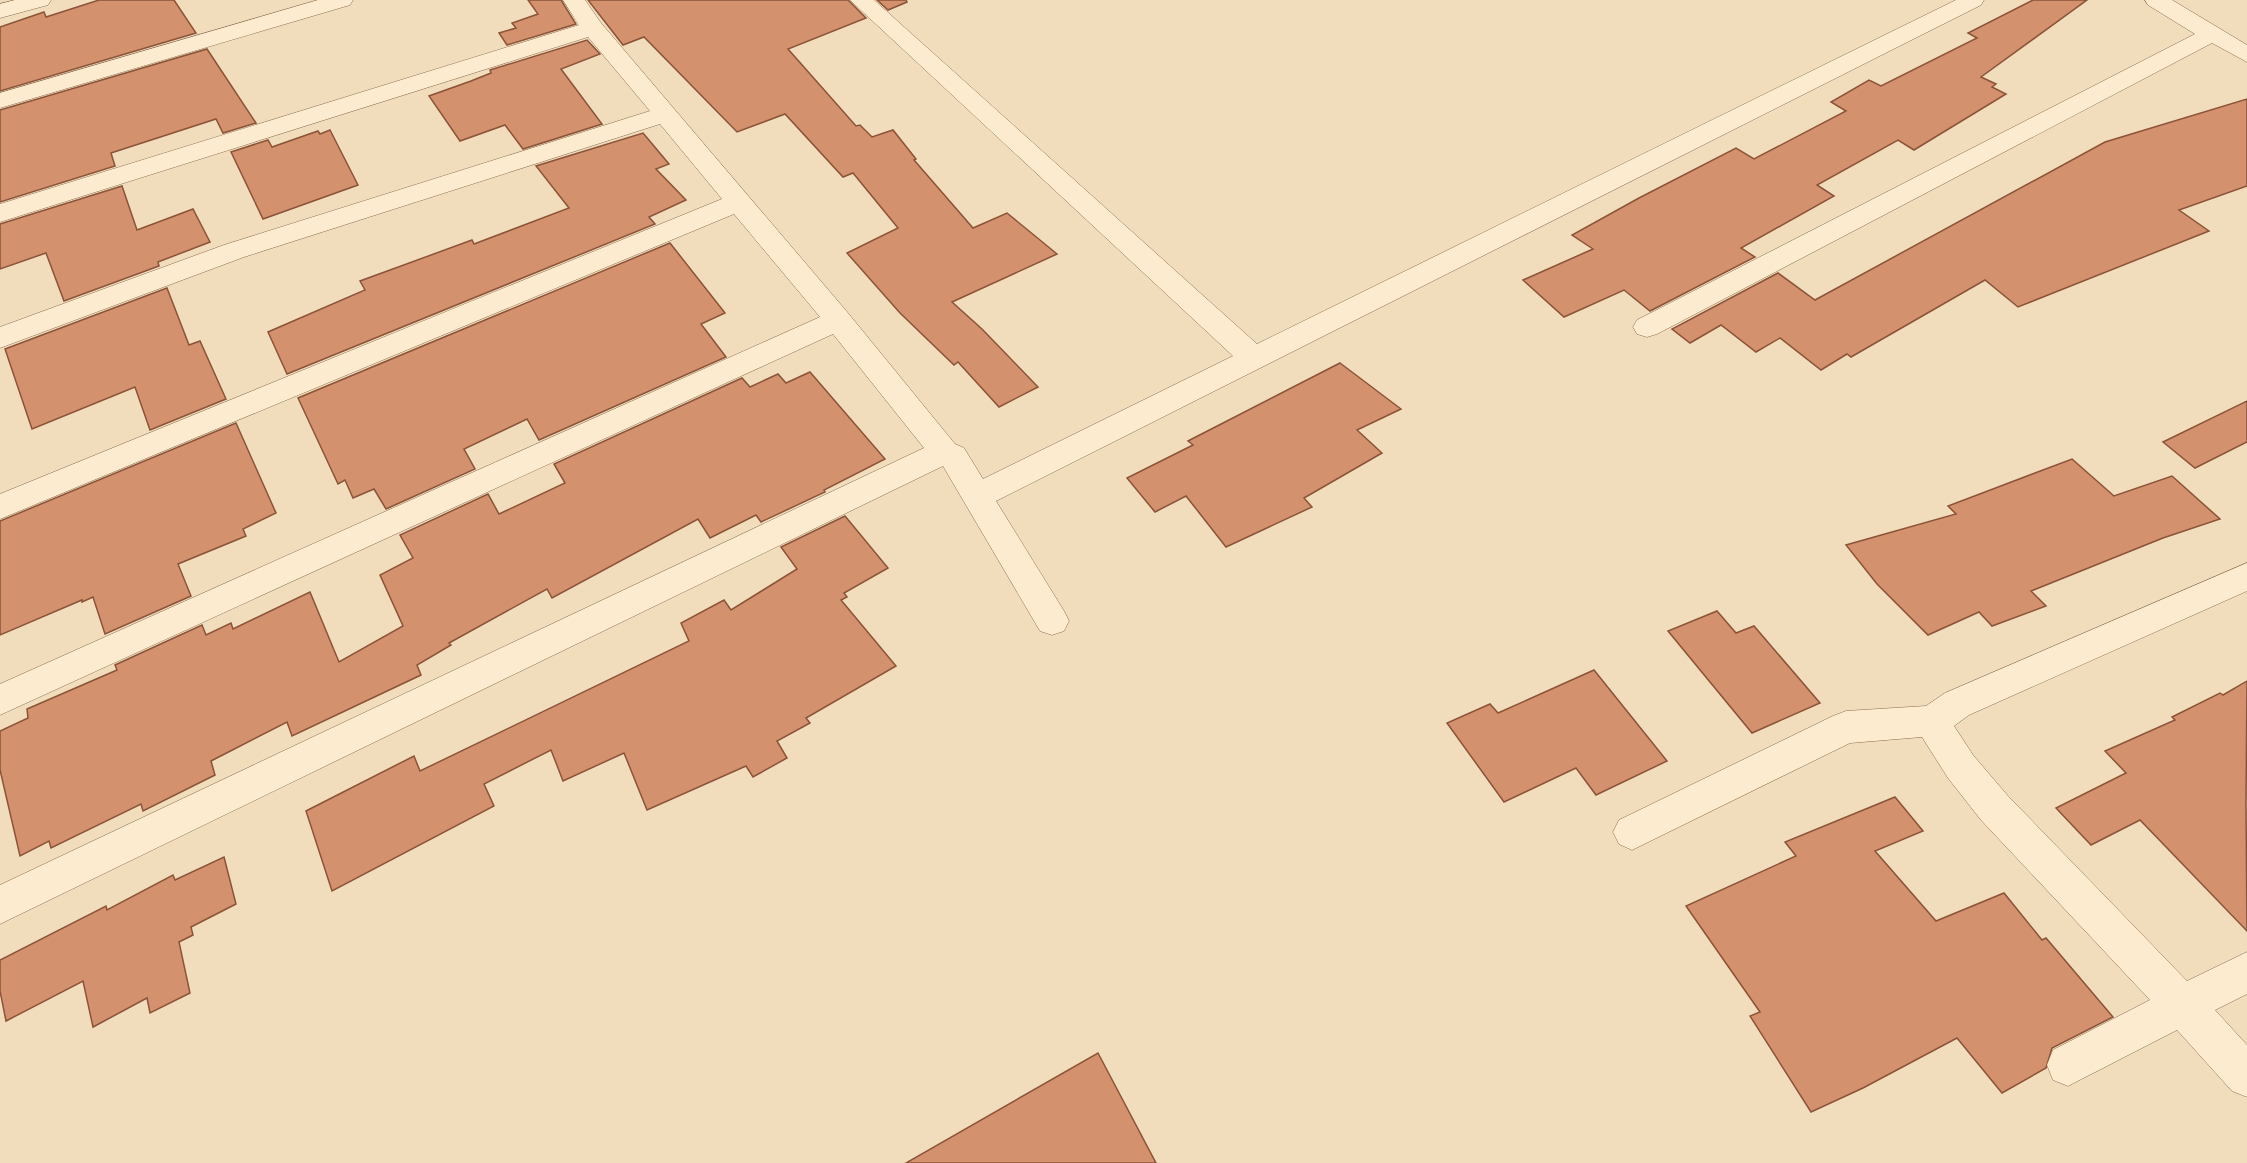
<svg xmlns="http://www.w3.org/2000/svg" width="2247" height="1163" font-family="'Times New Roman',serif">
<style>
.building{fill:#d3916e;stroke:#8b5338;stroke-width:1.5}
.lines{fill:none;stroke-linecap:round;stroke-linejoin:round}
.street-casing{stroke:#8a6d54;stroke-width:1}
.street{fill:#fcebcf;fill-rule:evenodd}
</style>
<rect width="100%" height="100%" fill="#f1ddbb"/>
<g class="building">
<polygon points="99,0 174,0 196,33 0,91 0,27 44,12 46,17"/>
<polygon points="528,0 561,0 576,24 507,45 499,33 516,28 512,23 538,14"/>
<polygon points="588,0 848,0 866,18 788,49 856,126 860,125 872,137 893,130 916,159 914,160 973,228 1007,213 1057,254 952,302 982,329 1038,387 999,407 958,362 954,365 900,313 847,253 898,228 853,173 843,177 785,114 737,132 644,37 623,45"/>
<polygon points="877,0 906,0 907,2 888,10"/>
<polygon points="2033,0 2087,0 1981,77 1996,84 1992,87 2006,94 1914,150 1898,140 1817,185 1834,196 1741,248 1755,257 1650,311 1624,290 1564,317 1523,280 1593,249 1572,235 1639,198 1736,148 1754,159 1846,111 1831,102 1869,80 1881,86 1977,38 1968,33"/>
<polygon points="587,40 600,54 561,69 602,124 523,149 505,125 460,141 429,96 471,81 491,73 490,70"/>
<polygon points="207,49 256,123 223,133 216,119 111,153 115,166 0,202 0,110"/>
<polygon points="2247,99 2247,186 2179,210 2209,231 2018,307 1985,280 1851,357 1847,354 1821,370 1780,338 1756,352 1721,325 1690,343 1672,329 1778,273 1815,300 2105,142"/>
<polygon points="330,130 358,185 263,219 231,152 268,140 272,147 318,131 320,134"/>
<polygon points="643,133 669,164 656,169 686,200 649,217 655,224 287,374 268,332 365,290 360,281 472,240 474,244 569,208 536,166"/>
<polygon points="122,186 137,230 193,209 210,242 158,262 159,266 64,301 46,253 0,269 0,224"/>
<polygon points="670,243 725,313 701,324 726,357 539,440 527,419 464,449 475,469 386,509 374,489 353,498 345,480 338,484 298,398"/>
<polygon points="167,288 189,345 200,341 226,399 150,430 135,387 32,429 5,349"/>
<polygon points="1340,363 1401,409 1357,430 1382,453 1304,498 1312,507 1226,547 1186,496 1155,512 1127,478 1193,445 1188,441"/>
<polygon points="810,372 885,459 824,490 825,492 761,522 756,515 710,538 698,519 552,598 547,589 449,643 451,645 417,665 421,675 292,736 287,722 211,761 215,775 143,811 141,804 51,848 49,841 20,856 0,770 0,731 28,718 27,709 117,670 115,665 202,625 206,635 231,623 233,629 310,592 339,662 403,626 380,575 413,558 400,535 488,494 499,514 565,483 554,464 742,378 750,387 778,374 786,383"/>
<polygon points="2247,401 2247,442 2195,468 2163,442"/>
<polygon points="236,423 276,513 243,529 246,536 178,564 191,596 105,634 93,597 82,602 82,600 0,635 0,521"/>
<polygon points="2072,459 2114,496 2172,476 2220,519 2163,538 2031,591 2046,606 1992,626 1979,612 1928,635 1877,584 1846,545 1956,514 1948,506"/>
<polygon points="845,516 888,568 844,593 847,597 841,600 896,666 806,718 810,723 777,741 787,758 753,777 746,766 647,810 624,753 563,781 551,750 484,784 494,806 332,891 306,811 414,756 420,771 689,641 681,623 724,600 731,610 797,569 781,547"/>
<polygon points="1717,611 1736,633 1754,626 1820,703 1752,733 1668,631"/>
<polygon points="1594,670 1667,761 1596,795 1576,768 1504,802 1447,723 1490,704 1498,713"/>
<polygon points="2247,681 2246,804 2247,931 2140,820 2091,845 2056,808 2126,773 2105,751 2175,720 2172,717 2220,693 2223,695"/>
<polygon points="1895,797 1923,831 1875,851 1936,921 2004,893 2042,940 2046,938 2113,1017 2052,1048 2046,1068 2002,1093 1957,1038 1863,1088 1811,1112 1750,1016 1760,1012 1686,906 1796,856 1785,842"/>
<polygon points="224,857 236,904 191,927 193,935 179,942 190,993 150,1013 147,998 93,1027 83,981 6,1021 0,991 0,960 106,906 107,910 173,875 175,880"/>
<polygon points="1098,1053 1156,1163 906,1163"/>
</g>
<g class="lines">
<g class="street-casing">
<g id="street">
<polygon points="15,0 51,0 48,5 0,18 0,4"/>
<polygon points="318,0 353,0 350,5 0,108 0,93"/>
<polygon points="563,0 585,0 601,23 848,313 955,444 964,448 983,479 1233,356 850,0 874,0 1257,344 1956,0 1984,0 1981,5 996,501 1064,611 1069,621 1064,631 1052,635 1040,631 943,466 0,924 0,885 924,448 833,334 0,715 0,684 820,317 734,214 0,519 0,494 722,199 660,124 244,257 0,348 0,327 224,245 650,111 588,37 0,222 0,204 579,25"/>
<polygon points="2145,0 2172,0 2247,45 2247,62 2212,43 1657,334 1647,337 1637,334 1633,327 1637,320 2195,34 2148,5"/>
<polygon points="2247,563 2247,591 1969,715 1954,726 1973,755 2008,796 2187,981 2247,952 2247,994 2215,1010 2247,1045 2247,1097 2232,1091 2177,1030 2068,1086 2053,1080 2047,1065 2053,1050 2150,1000 1981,820 1948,778 1922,737 1850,743 1632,850 1619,844 1613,832 1619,820 1833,716 1846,711 1926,706 1945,693"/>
</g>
</g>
<use href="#street" class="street"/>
</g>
</svg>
